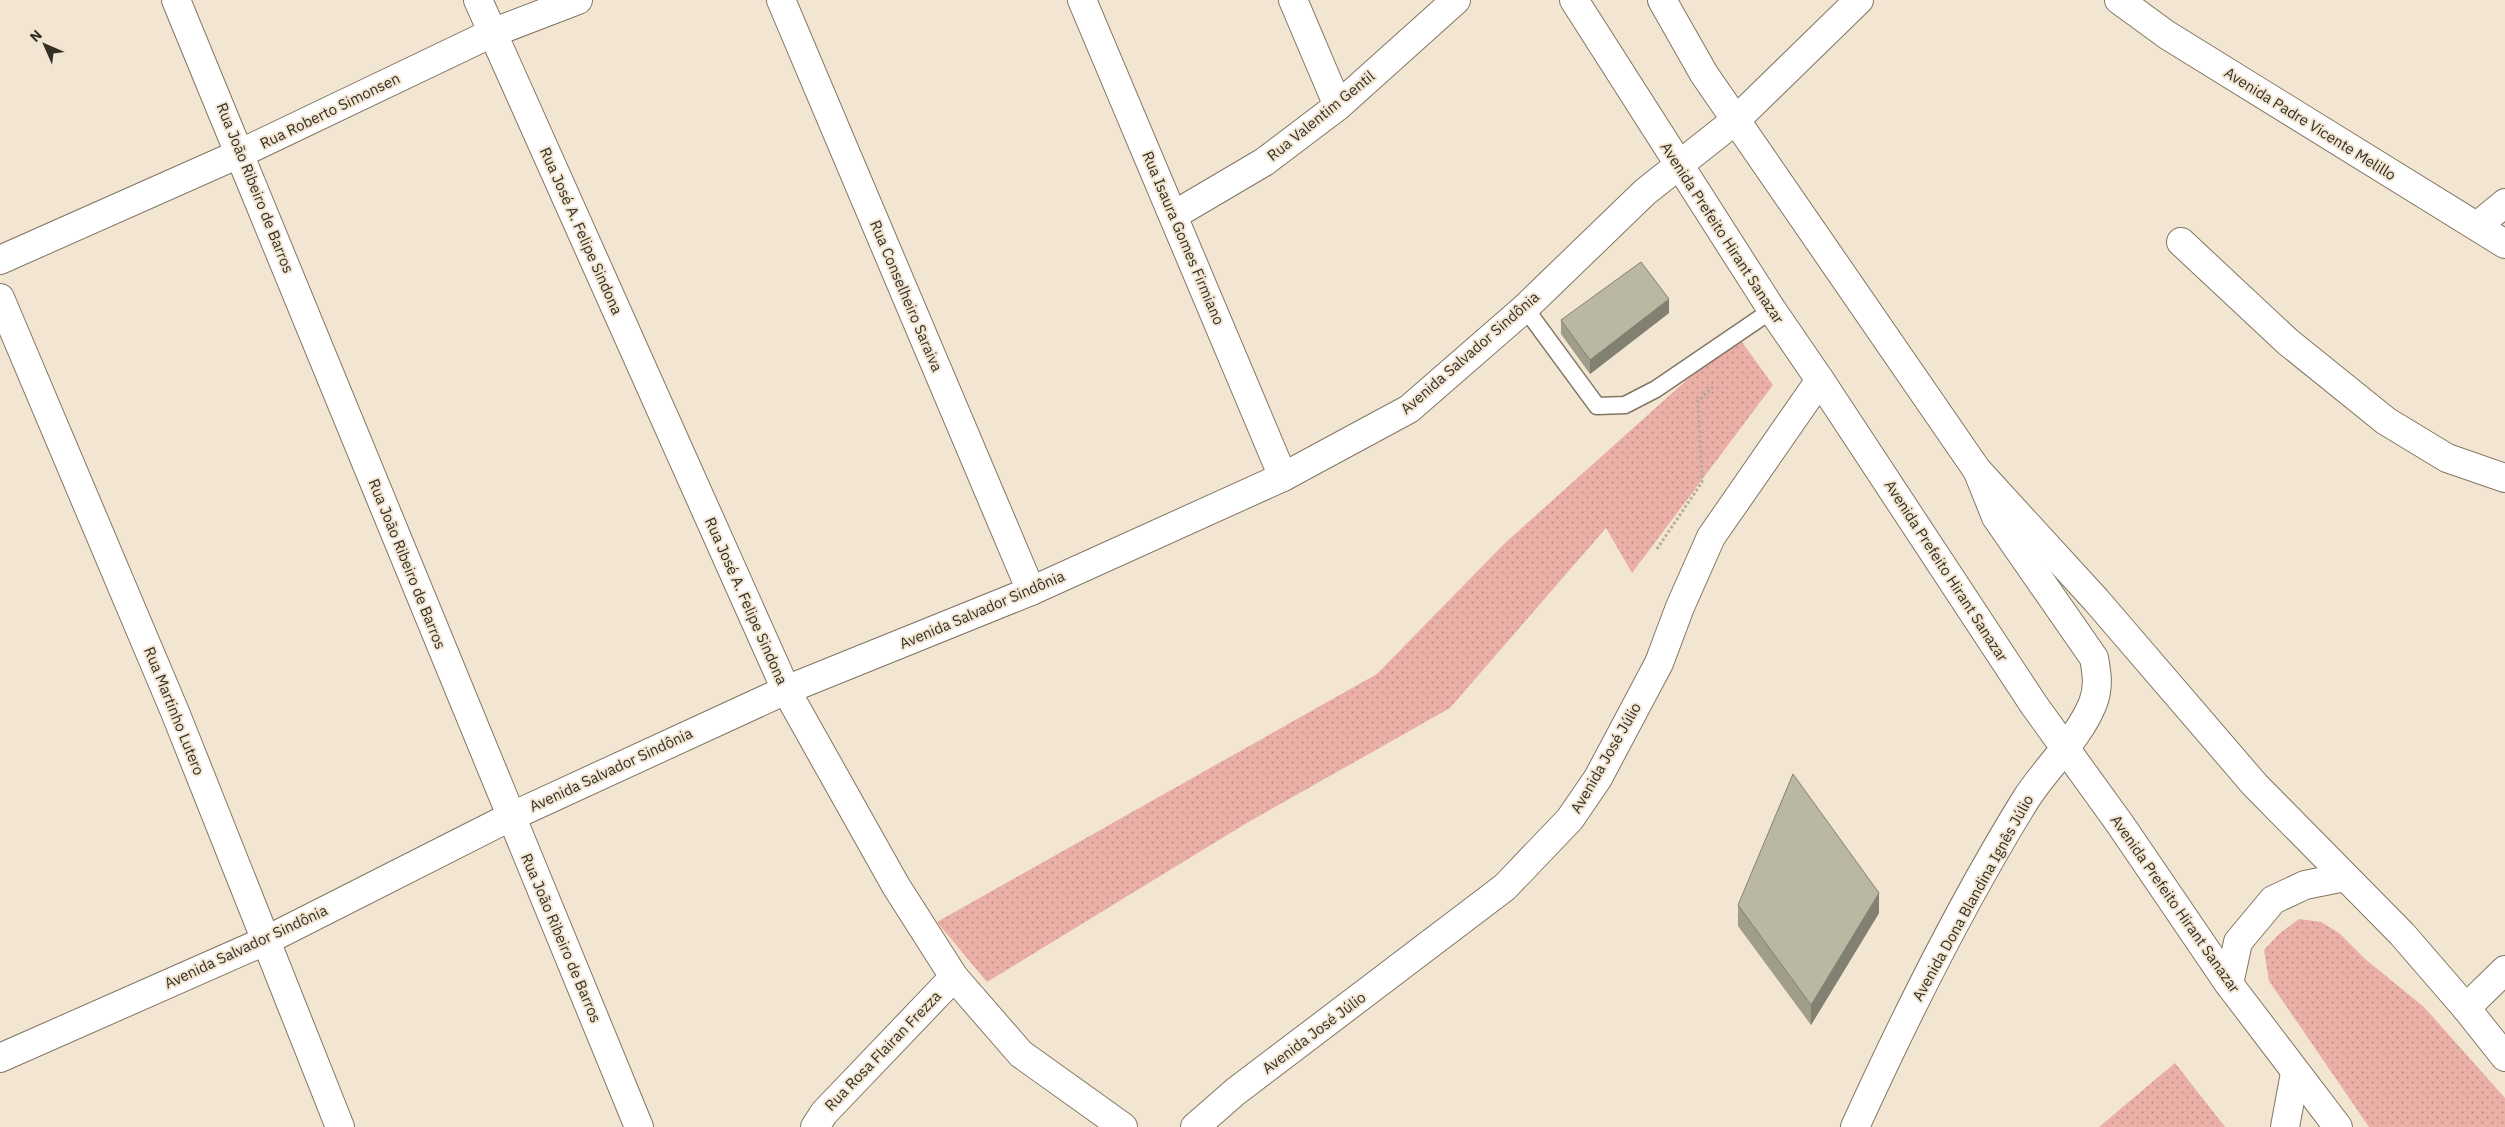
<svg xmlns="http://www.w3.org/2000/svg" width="2505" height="1127" font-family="'IBM Plex Sans',sans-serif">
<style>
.park{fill:url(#park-dots)}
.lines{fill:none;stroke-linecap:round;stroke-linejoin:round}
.lane-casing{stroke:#827664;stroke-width:19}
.street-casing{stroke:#827664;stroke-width:30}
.secondary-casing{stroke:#827664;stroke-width:30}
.primary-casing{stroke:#827664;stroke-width:30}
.path{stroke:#b5aa9a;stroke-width:3;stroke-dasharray:2.5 2.5;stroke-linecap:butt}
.lane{stroke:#fff;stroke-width:16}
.street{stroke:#fff;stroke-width:28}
.secondary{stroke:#fff;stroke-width:28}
.primary{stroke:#fff;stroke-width:28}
.wall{fill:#a09e8b}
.shaded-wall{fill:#828171}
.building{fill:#bab8a2;stroke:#828171}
.labels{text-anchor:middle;stroke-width:4;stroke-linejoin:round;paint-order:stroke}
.street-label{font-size:15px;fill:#342f27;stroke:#f2e5d1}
</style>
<defs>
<pattern id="park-dots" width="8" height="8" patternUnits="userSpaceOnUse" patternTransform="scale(1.25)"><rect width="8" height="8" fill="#eaafa6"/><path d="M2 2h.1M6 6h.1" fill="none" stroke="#be8f87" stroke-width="1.8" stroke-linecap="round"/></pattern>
</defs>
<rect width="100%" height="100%" fill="#f2e5d1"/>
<g class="park">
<polygon points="1737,335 1773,385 1632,573 1606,528 1450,708 1245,824 987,982 937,922 1377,674 1505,543"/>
<polygon points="2299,919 2321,922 2339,933 2365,959 2424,1007 2505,1098 2505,1127 2369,1127 2269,981 2264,950 2279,934"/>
<polygon points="2175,1063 2225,1127 2099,1127"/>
</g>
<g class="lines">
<g class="lane-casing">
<polyline id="lane" points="1525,308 1597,406 1625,405 1656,389 1772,310"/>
</g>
<g class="street-casing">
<g id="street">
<polyline points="176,0 639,1127"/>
<polyline points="478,0 786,690 896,886 954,977 1021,1054 1123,1127"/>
<polyline points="781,0 1031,591"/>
<polyline points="1082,0 1283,477"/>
<polyline points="1293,0 1338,106"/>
<polyline points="1174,215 1264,162 1338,106 1456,0"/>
<polyline points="2181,242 2288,342 2386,421 2447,458 2505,478"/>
<polyline points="0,260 241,153 492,33 578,0"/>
<polyline points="0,298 175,712 340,1127"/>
<polyline points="2466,1008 2505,970"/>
<polyline points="0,1058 265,941 510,817 786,690 1031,591 1283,477 1409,409 1525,308 1645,192 1737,119 1859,0"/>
<polyline points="815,1127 824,1113 954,977"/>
<polyline points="1195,1127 1235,1092 1505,887 1570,819 1598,778 1659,663 1680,607 1711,537 1820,380"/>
<polyline points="2285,1127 2295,1073"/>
</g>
</g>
<g class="secondary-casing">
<g id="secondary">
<polyline points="2119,0 2167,35 2505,244"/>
<polyline points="2477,226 2505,203"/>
<path d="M1855,1127C1906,1015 1961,904 2026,799C2047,766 2078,740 2093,703C2099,687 2097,674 2094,658L1996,517L1978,472"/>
</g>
</g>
<g class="primary-casing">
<g id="primary">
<polyline points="1574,0 1772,310 1820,380 2034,705 2120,824 2229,984 2338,1127"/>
<polyline points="1662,0 1704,74 1977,470 2096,600 2255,785 2402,934 2466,1008 2505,1057"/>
<polyline points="2229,984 2238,942 2273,900 2305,885 2345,877"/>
</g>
</g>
<polyline class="path" points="1657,549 1702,482 1698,401 1715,385"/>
<use href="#lane" class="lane"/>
<use href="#street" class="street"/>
<use href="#secondary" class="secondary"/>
<use href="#primary" class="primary"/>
</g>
<g class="wall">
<polygon points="1669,313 1590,374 1561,334 1561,320"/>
<polygon points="1738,905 1879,913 1811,1025 1738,926"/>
</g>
<g class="shaded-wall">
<polygon points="1669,299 1669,313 1590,374 1590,360"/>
<polygon points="1879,893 1879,913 1811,1025 1811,1005"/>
</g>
<g class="building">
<polygon points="1641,262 1669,299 1590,360 1561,320"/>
<polygon points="1793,774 1879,893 1811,1005 1738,905"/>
</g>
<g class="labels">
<g class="street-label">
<text transform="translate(330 111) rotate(-26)" y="5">Rua Roberto Simonsen</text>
<text transform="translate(1321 116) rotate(-39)" y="5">Rua Valentim Gentil</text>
<text transform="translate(2310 124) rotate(32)" y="5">Avenida Padre Vicente Melillo</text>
<text transform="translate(255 188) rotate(68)" y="5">Rua João Ribeiro de Barros</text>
<text transform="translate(581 231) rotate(66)" y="5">Rua José A. Felipe Sindona</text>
<text transform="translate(1722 233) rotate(57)" y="5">Avenida Prefeito Hirant Sanazar</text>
<text transform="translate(1183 238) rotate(67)" y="5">Rua Isaura Gomes Firmiano</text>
<text transform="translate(906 296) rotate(67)" y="5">Rua Conselheiro Saraiva</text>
<text transform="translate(1470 353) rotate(-41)" y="5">Avenida Salvador Sindônia</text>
<text transform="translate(407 564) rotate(68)" y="5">Rua João Ribeiro de Barros</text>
<text transform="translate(1946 571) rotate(57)" y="5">Avenida Prefeito Hirant Sanazar</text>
<text transform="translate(746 601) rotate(66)" y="5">Rua José A. Felipe Sindona</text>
<text transform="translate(982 610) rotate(-23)" y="5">Avenida Salvador Sindônia</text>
<text transform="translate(174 711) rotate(68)" y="5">Rua Martinho Lutero</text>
<text transform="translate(1606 758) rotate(-60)" y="5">Avenida José Júlio</text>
<text transform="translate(611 770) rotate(-25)" y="5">Avenida Salvador Sindônia</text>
<text transform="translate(1973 898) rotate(-61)" y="5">Avenida Dona Blandina Ignês Júlio</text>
<text transform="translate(2175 904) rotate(55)" y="5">Avenida Prefeito Hirant Sanazar</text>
<text transform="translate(561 938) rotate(67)" y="5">Rua João Ribeiro de Barros</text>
<text transform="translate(246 947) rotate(-25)" y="5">Avenida Salvador Sindônia</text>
<text transform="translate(1314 1033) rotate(-37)" y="5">Avenida José Júlio</text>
<text transform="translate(883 1051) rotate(-46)" y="5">Rua Rosa Flairan Frezza</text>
</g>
</g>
<g transform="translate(45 45) rotate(315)" stroke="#f2e5d1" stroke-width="4" paint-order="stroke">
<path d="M0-4L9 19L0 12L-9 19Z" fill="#342f27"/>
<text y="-8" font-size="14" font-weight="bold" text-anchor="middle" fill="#342f27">N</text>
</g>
</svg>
